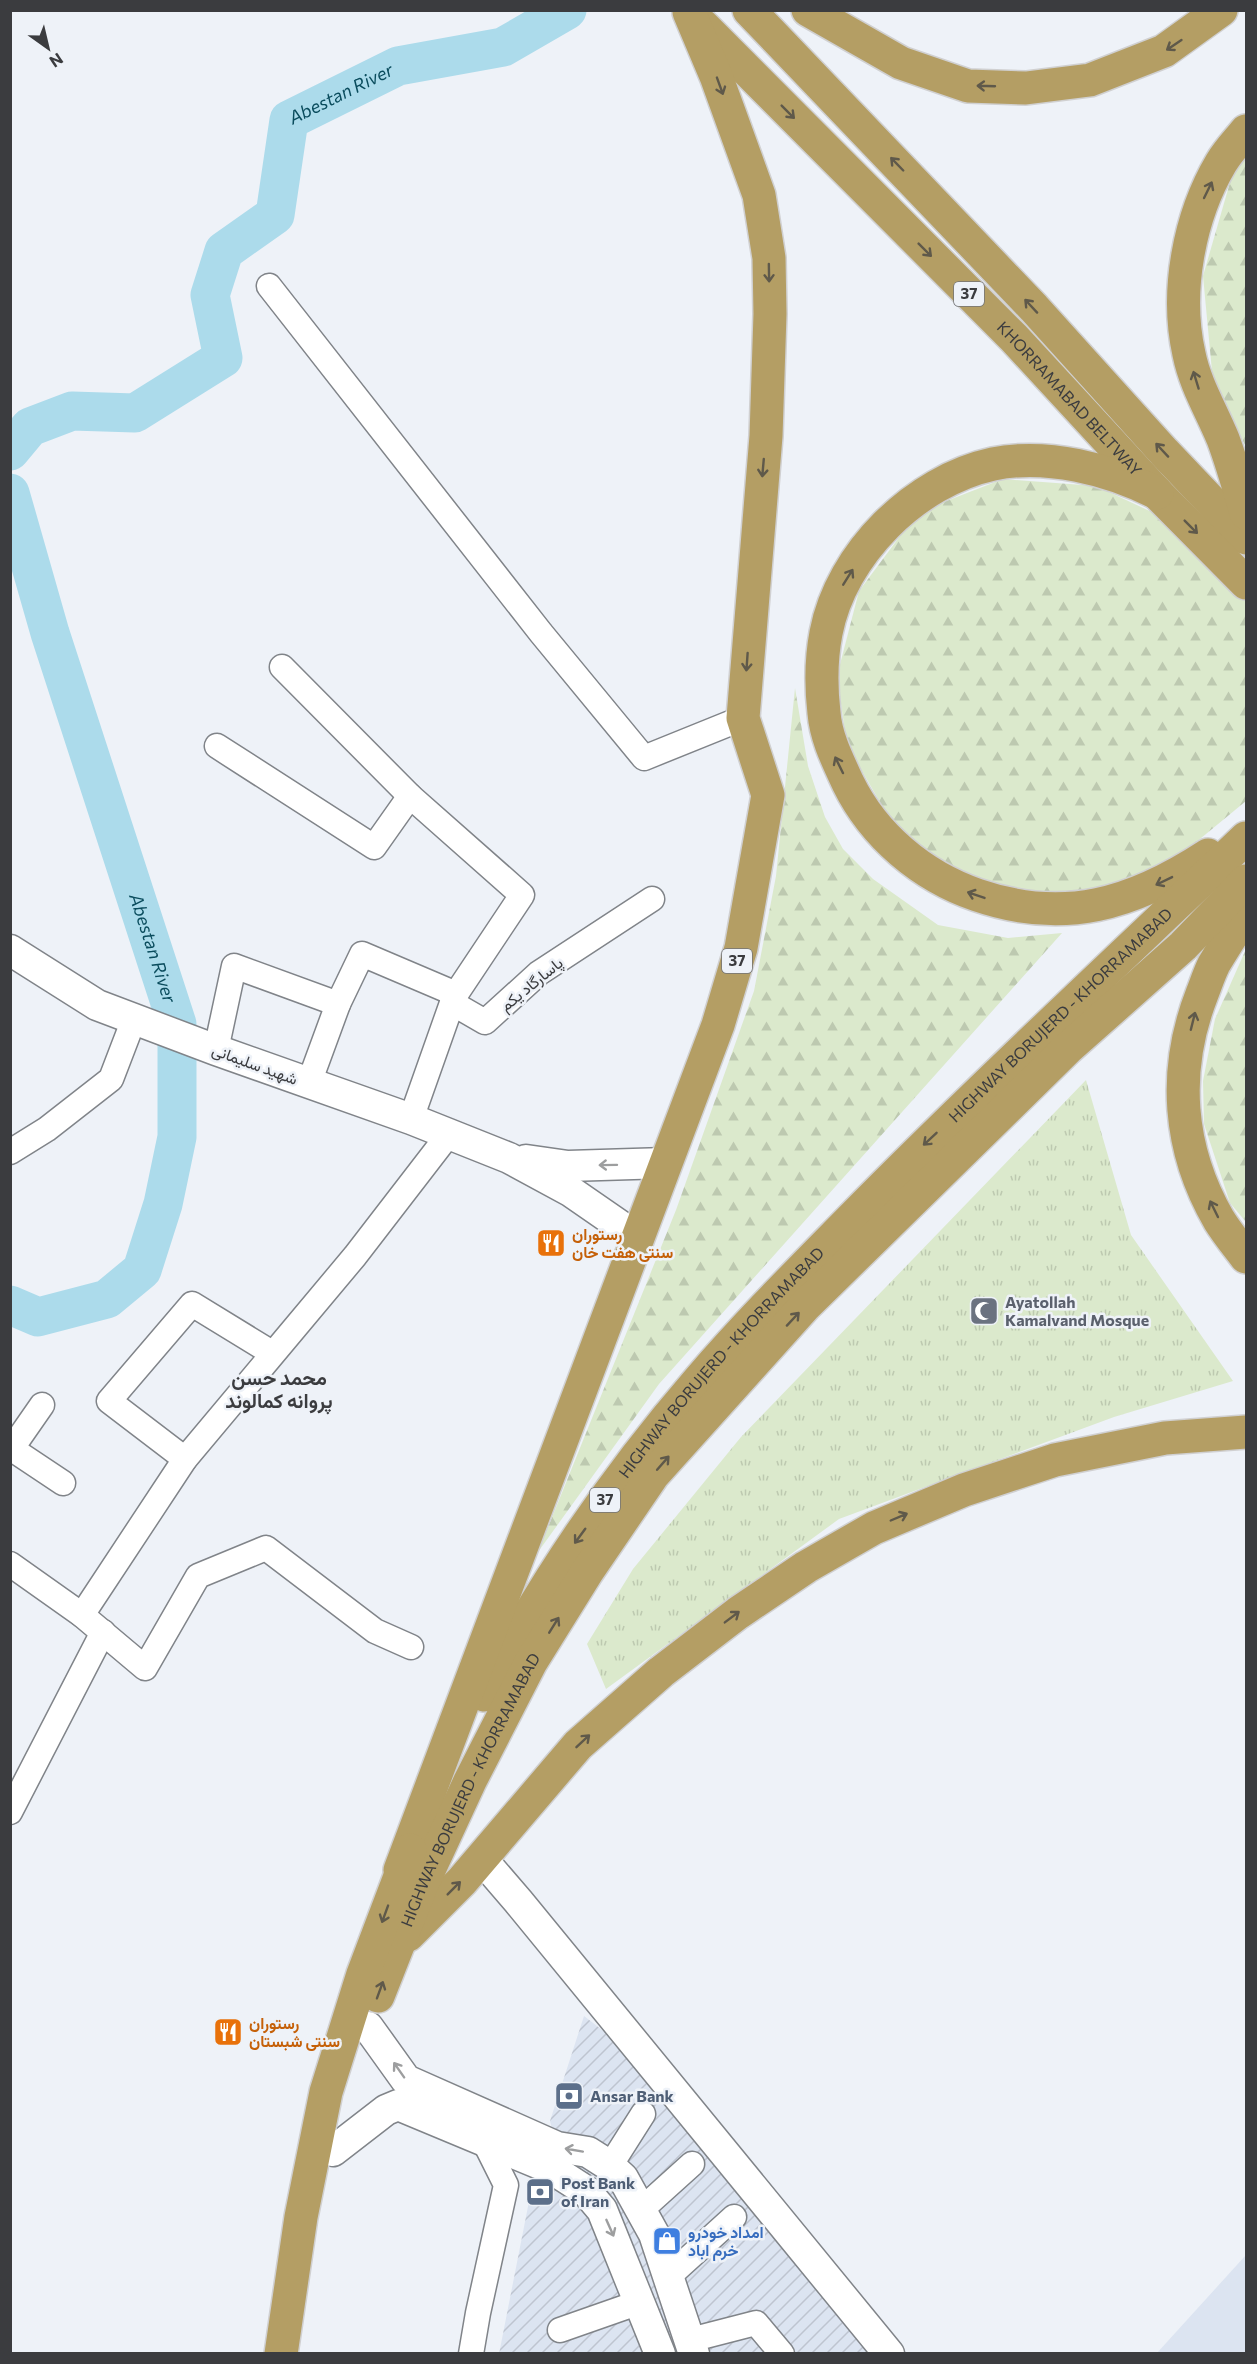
<svg xmlns="http://www.w3.org/2000/svg" width="1257" height="2364" font-family="Commissioner,Vazirmatn,sans-serif">
<style>
.built{fill:#dce4f1}
.industrial{fill:url(#industrial-furrows)}
.forest{fill:url(#forest-firs)}
.park{fill:url(#park-tufts)}
.lines{fill:none;stroke-linecap:round;stroke-linejoin:round}
.river{stroke:#acdbeb;stroke-width:39}
.minor-casing{stroke:#808489;stroke-width:27}
.tertiary-casing{stroke:#808489;stroke-width:33}
.trunk-casing{stroke:#d0d0d1;stroke-width:36}
.minor{stroke:#fff;stroke-width:24}
.tertiary{stroke:#fff;stroke-width:30}
.trunk{stroke:#b49e64;stroke-width:33}
.oneway{stroke:#5f594a}
.oneway2{stroke:#9d9e9f}
.labels{text-anchor:middle;stroke-width:5;stroke-linejoin:round;paint-order:stroke}
.shield{fill:#eef2f8;stroke:#717376;stroke-width:1.5}
.shield-label{font-size:15px;font-weight:bold;fill:#3b3c3f}
.street-label{font-size:16px;fill:#3b3c3f;stroke:#eef2f8}
.food-label{font-size:16px;font-weight:bold;fill:#c56008;stroke:#eef2f8;text-anchor:start}
.worship-label{font-size:16px;font-weight:bold;fill:#5b616d;stroke:#eef2f8;text-anchor:start}
.service-label{font-size:16px;font-weight:bold;fill:#4e5e75;stroke:#eef2f8;text-anchor:start}
.shop-label{font-size:16px;font-weight:bold;fill:#366cbe;stroke:#eef2f8;text-anchor:start}
.water-label{font-size:18px;font-style:italic;fill:#0a4c5d;stroke:#eef2f8}
.quarter-label{font-size:20px;font-weight:bold;fill:#3b3c3f;stroke:#eef2f8}
</style>
<defs>
<pattern id="industrial-furrows" width="10" height="10" patternUnits="userSpaceOnUse" patternTransform="scale(1.5)"><rect width="10" height="10" fill="#dce4f1"/><path d="M-1 1l2-2M0 10L10 0M9 11l2-2" fill="none" stroke="#bec4d0"/></pattern>
<pattern id="forest-firs" width="22" height="20" patternUnits="userSpaceOnUse" patternTransform="scale(1.5)"><rect width="22" height="20" fill="#dbe9cc"/><path d="M5 1l3.5 6h-7zM16 11l3.5 6h-7z" fill="#bdc9b0"/></pattern>
<pattern id="park-tufts" width="24" height="20" patternUnits="userSpaceOnUse" patternTransform="scale(1.5)"><rect width="24" height="20" fill="#dbe9cc"/><path d="M3 7l-1-3M5 7V3M7 7l1-3M15 17l-1-3M17 17v-4M19 17l1-3" fill="none" stroke="#bdc9b0"/></pattern>
</defs>
<rect width="100%" height="100%" fill="#eef2f8"/>
<polygon class="built" points="1246,2255 1246,2353 1157,2353"/>
<polygon class="industrial" points="584,2016 637,2057 871,2354 499,2354 533,2181 552,2168 557,2147 550,2121"/>
<g class="forest">
<polygon points="1246,158 1246,447 1213,382 1203,276 1233,172"/>
<polygon points="1003,479 1096,486 1169,520 1246,592 1246,801 1189,848 1127,880 1087,893 1044,893 1007,889 966,874 926,854 889,818 847,745 837,676 859,591 918,512"/>
<polygon points="795,688 808,766 825,817 843,849 873,879 938,925 1008,938 1062,933 659,1384 538,1552 676,1210 754,991 776,876"/>
<polygon points="1246,949 1246,1222 1230,1203 1204,1124 1203,1081 1215,1019"/>
</g>
<polygon class="park" points="1086,1080 1131,1235 1233,1381 1114,1417 839,1519 606,1689 587,1644 633,1569 741,1437"/>
<g class="lines">
<g class="river">
<path id="s1" d="M10,451L30,427L72,411L135,413L223,358L210,295L224,251L275,215L289,120L398,66L503,47L567,10"/>
<path id="s2" d="M10,493L50,633L177,1024V1137L163,1204L142,1270L107,1299L38,1317L10,1305"/>
</g>
<g class="minor-casing">
<g id="minor">
<polyline points="269,286 541,633 644,758 743,718"/>
<polyline points="282,667 410,796 522,895 456,994 452,1003"/>
<polyline points="217,746 374,847 410,796"/>
<polyline points="216,1050 234,966 338,1004 362,954 456,994"/>
<polyline points="309,1083 338,1004"/>
<polyline points="411,1119 452,1003 485,1022 539,973 652,899"/>
<polyline points="10,1152 47,1129 111,1079 134,1019"/>
<polyline points="12,1449 63,1483"/>
<polyline points="10,1451 42,1405"/>
<polyline points="185,1459 109,1401 192,1304 272,1353"/>
<polyline points="10,1564 82,1615 145,1668 198,1576 266,1548 375,1631 411,1647"/>
<polyline points="82,1615 185,1459 355,1256 449,1134"/>
<polyline points="10,1812 103,1632"/>
<polyline points="610,2166 643,2114"/>
<polyline points="641,2210 692,2164"/>
<polyline points="668,2277 734,2217"/>
<polyline points="560,2330 640,2302"/>
<polyline points="690,2340 756,2323 782,2354"/>
<polyline points="471,2354 478,2313 506,2185 483,2139"/>
</g>
</g>
<g class="tertiary-casing">
<g id="tertiary">
<polyline points="10,950 97,1005 216,1050 411,1119 509,1158 570,1191 638,1238"/>
<polyline points="526,1160 568,1166 666,1163"/>
<polyline points="481,1858 518,1901 889,2354"/>
<polyline points="368,2027 406,2080 557,2147 588,2152 610,2166 623,2178 654,2234 694,2354"/>
<polyline points="333,2151 386,2110 398,2105 552,2169 586,2191 602,2210 660,2354"/>
</g>
</g>
<g class="trunk-casing">
<g id="trunk">
<polyline points="749,10 1034,308 1164,452 1246,538"/>
<polyline points="808,10 901,63 968,86 1026,88 1090,80 1164,51 1221,10"/>
<path id="s3" d="M702,25L1014,338L1157,493L1246,583"/>
<path d="M1246,131C1238,141 1228,151 1221,163C1189,217 1175,292 1189,354C1195,384 1211,410 1223,439C1232,463 1239,488 1246,513"/>
<path d="M1157,493C1109,469 1047,453 993,464C915,481 841,554 826,633C821,659 821,687 824,713C826,738 838,761 848,783C874,836 922,876 977,895C1064,925 1133,904 1208,855"/>
<path d="M1246,914C1235,930 1224,947 1214,964C1209,974 1206,984 1202,994C1172,1071 1178,1149 1219,1220C1227,1233 1237,1245 1246,1257"/>
<path id="s4" d="M484,1695C543,1583 616,1476 699,1380C747,1324 799,1272 850,1220C979,1089 1114,964 1246,838"/>
<polyline points="400,1870 718,1025 741,948 768,795 743,718 766,436 770,314 769,258 759,195 716,76 689,12"/>
<polyline points="408,1935 462,1881 578,1745 661,1672 738,1613 806,1567 874,1528 964,1490 1055,1460 1165,1438 1246,1432"/>
<path id="s5" d="M378,1996L421,1887L470,1781L531,1662L587,1572L653,1475L805,1306L1068,1048L1183,946L1246,881"/>
<polyline points="281,2354 301,2217 326,2092 363,1974 410,1850"/>
</g>
</g>
<use href="#minor" class="minor"/>
<use href="#tertiary" class="tertiary"/>
<use href="#trunk" class="trunk"/>
</g>
<defs><path id="oneway-shaft" d="M-6 0H5M1.5-3L5.5 0L1.5 3" fill="none" stroke-width="1.6" stroke-linecap="round" stroke-linejoin="round" transform="scale(1.5)"/></defs>
<g class="oneway">
<use href="#oneway-shaft" transform="translate(1174 45) rotate(146)"/>
<use href="#oneway-shaft" transform="translate(720 86) rotate(70)"/>
<use href="#oneway-shaft" transform="translate(986 86) rotate(-178)"/>
<use href="#oneway-shaft" transform="translate(788 112) rotate(45)"/>
<use href="#oneway-shaft" transform="translate(897 164) rotate(-134)"/>
<use href="#oneway-shaft" transform="translate(1208 190) rotate(-64)"/>
<use href="#oneway-shaft" transform="translate(925 250) rotate(45)"/>
<use href="#oneway-shaft" transform="translate(769 273) rotate(89)"/>
<use href="#oneway-shaft" transform="translate(1031 306) rotate(-133)"/>
<use href="#oneway-shaft" transform="translate(1196 380) rotate(-107)"/>
<use href="#oneway-shaft" transform="translate(1162 450) rotate(-133)"/>
<use href="#oneway-shaft" transform="translate(763 468) rotate(95)"/>
<use href="#oneway-shaft" transform="translate(1191 527) rotate(45)"/>
<use href="#oneway-shaft" transform="translate(848 577) rotate(-58)"/>
<use href="#oneway-shaft" transform="translate(747 662) rotate(94)"/>
<use href="#oneway-shaft" transform="translate(839 765) rotate(-116)"/>
<use href="#oneway-shaft" transform="translate(1164 881) rotate(154)"/>
<use href="#oneway-shaft" transform="translate(976 895) rotate(-161)"/>
<use href="#oneway-shaft" transform="translate(1193 1021) rotate(-76)"/>
<use href="#oneway-shaft" transform="translate(930 1139) rotate(137)"/>
<use href="#oneway-shaft" transform="translate(1214 1209) rotate(-116)"/>
<use href="#oneway-shaft" transform="translate(793 1319) rotate(-47)"/>
<use href="#oneway-shaft" transform="translate(663 1463) rotate(-49)"/>
<use href="#oneway-shaft" transform="translate(899 1517) rotate(-23)"/>
<use href="#oneway-shaft" transform="translate(580 1536) rotate(126)"/>
<use href="#oneway-shaft" transform="translate(732 1617) rotate(-37)"/>
<use href="#oneway-shaft" transform="translate(554 1625) rotate(-58)"/>
<use href="#oneway-shaft" transform="translate(583 1741) rotate(-43)"/>
<use href="#oneway-shaft" transform="translate(454 1888) rotate(-45)"/>
<use href="#oneway-shaft" transform="translate(385 1914) rotate(110)"/>
<use href="#oneway-shaft" transform="translate(380 1990) rotate(-70)"/>
</g>
<g class="oneway2">
<use href="#oneway-shaft" transform="translate(608 1165) rotate(179)"/>
<use href="#oneway-shaft" transform="translate(399 2070) rotate(-125)"/>
<use href="#oneway-shaft" transform="translate(574 2150) rotate(-170)"/>
<use href="#oneway-shaft" transform="translate(610 2228) rotate(66)"/>
</g>
<defs>
<g id="restaurant-square" transform="scale(1.5)"><rect x="-9" y="-9" width="18" height="18" rx="4" fill="#e8710a" stroke="#eef2f8"/><path d="M-5-6h1v4h1v-4h1v4h1v-4h1v5L-1.5 .5V6h-2V.5L-5-1ZM5-6V6H3V1.5H1.5Q1.5-4 5-6Z" fill="#fff"/></g>
<g id="mosque-square" transform="scale(1.5)"><rect x="-9" y="-9" width="18" height="18" rx="4" fill="#6b7280" stroke="#eef2f8"/><path d="M3.5-4.9A6 6 0 1 0 3.5 4.9A5 5 0 1 1 3.5-4.9Z" fill="#fff"/></g>
<g id="bank-square" transform="scale(1.5)"><rect x="-9" y="-9" width="18" height="18" rx="4" fill="#5c6f8a" stroke="#eef2f8"/><path d="M-6-4H6V4H-6ZM0-2.3a2.3 2.3 0 1 0 0 4.6a2.3 2.3 0 1 0 0-4.6Z" fill="#fff"/></g>
<g id="shop-square" transform="scale(1.5)"><rect x="-9" y="-9" width="18" height="18" rx="4" fill="#3f7fe0" stroke="#eef2f8"/><path d="M-5-2.5h2.3a2.7 3.5 0 0 1 5.4 0H5L5.5 6h-11ZM-1.5-2.5h3a1.5 2.3 0 0 0-3 0Z" fill="#fff"/></g>
</defs>
<g fill-rule="evenodd">
<use href="#restaurant-square" x="551" y="1243"/>
<use href="#mosque-square" x="984" y="1311"/>
<use href="#restaurant-square" x="228" y="2032"/>
<use href="#bank-square" x="569" y="2096"/>
<use href="#bank-square" x="540" y="2192"/>
<use href="#shop-square" x="667" y="2241"/>
</g>
<g class="labels">
<g class="shield">
<rect x="954" y="282" width="30" height="24" rx="4.5"/>
<rect x="722" y="949" width="30" height="24" rx="4.5"/>
<rect x="590" y="1488" width="30" height="24" rx="4.5"/>
</g>
<g class="shield-label">
<text x="969" y="299">37</text>
<text x="737" y="966">37</text>
<text x="605" y="1505">37</text>
</g>
<g class="street-label">
<text dy="6" stroke="none"><textPath href="#s3" startOffset="524">KHORRAMABAD BELTWAY</textPath></text>
<text transform="translate(531 984) rotate(-39)" y="6">پاسارگاد یکم</text>
<text dy="6" stroke="none"><textPath href="#s4" startOffset="896">HIGHWAY BORUJERD - KHORRAMABAD</textPath></text>
<text transform="translate(255 1064) rotate(20)" y="6">شهید سلیمانی</text>
<text dy="6" stroke="none"><textPath href="#s4" startOffset="410">HIGHWAY BORUJERD - KHORRAMABAD</textPath></text>
<text dy="6" stroke="none"><textPath href="#s5" startOffset="226">HIGHWAY BORUJERD - KHORRAMABAD</textPath></text>
</g>
<g class="food-label">
<text x="572" y="1240">رستوران<tspan x="572" dy="18">سنتی هفت خان</tspan></text>
<text x="249" y="2029">رستوران<tspan x="249" dy="18">سنتی شبستان</tspan></text>
</g>
<g class="worship-label">
<text x="1005" y="1308">Ayatollah<tspan x="1005" dy="18">Kamalvand Mosque</tspan></text>
</g>
<g class="service-label">
<text x="590" y="2102">Ansar Bank</text>
<text x="561" y="2189">Post Bank<tspan x="561" dy="18">of Iran</tspan></text>
</g>
<g class="shop-label">
<text x="688" y="2238">امداد خودرو<tspan x="688" dy="18">خرم اباد</tspan></text>
</g>
<g class="water-label">
<text dy="6" stroke="none"><textPath href="#s1" startOffset="570">Abestan River</textPath></text>
<text dy="6" stroke="none"><textPath href="#s2" startOffset="477">Abestan River</textPath></text>
</g>
<g class="quarter-label">
<text x="279" y="1385">محمد حسن<tspan x="279" dy="23">پروانه کمالوند</tspan></text>
</g>
</g>
<rect width="1257" height="2364" fill="none" stroke="#3b3c3f" stroke-width="24"/>
<g transform="translate(48 48) rotate(146)" stroke="#eef2f8" stroke-width="4.5" paint-order="stroke">
<path d="M0-4.5L10 22L0 15L-10 22Z" fill="#3b3c3f"/>
<text y="-9" font-size="16" font-weight="bold" text-anchor="middle" fill="#3b3c3f">N</text>
</g>
</svg>
